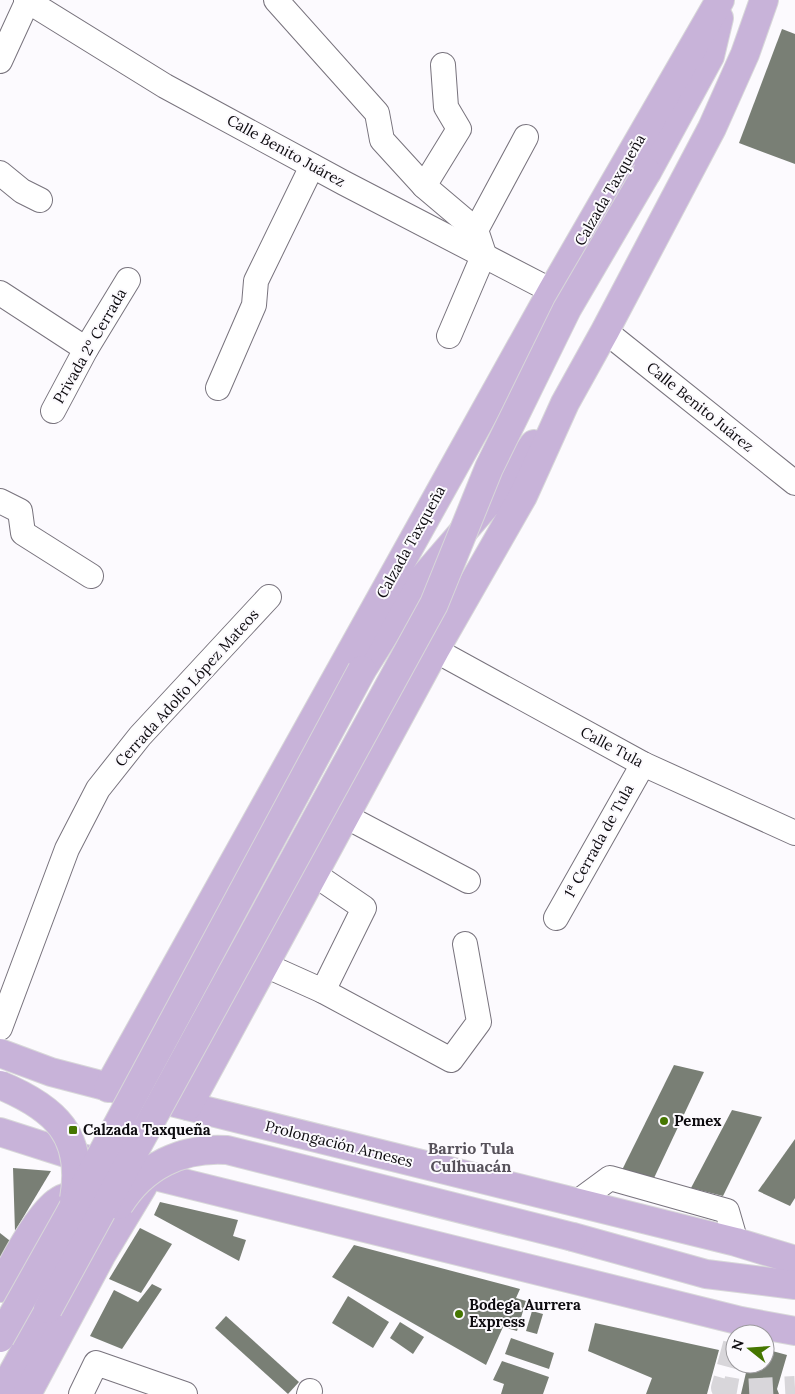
<svg xmlns="http://www.w3.org/2000/svg" width="795" height="1394" font-family="Lora,serif">
<style>
.building{fill:#797f75}
.lines{fill:none;stroke-linecap:round;stroke-linejoin:round}
.minor-tunnel{stroke:#d8d6da;stroke-width:24;stroke-dasharray:24 12;stroke-linecap:butt}
.minor-casing{stroke:#78737d;stroke-width:26}
.major-casing{stroke:#d8d8d9;stroke-width:30}
.minor{stroke:#fff;stroke-width:24}
.major{stroke:#c8b3d9;stroke-width:28}
.major-bridge-casing{stroke:#d8d8d9;stroke-width:30;stroke-linecap:butt}
.major-bridge{stroke:#c8b3d9;stroke-width:28}
.poi-dot{fill:#457600;stroke:#fcfafe;stroke-width:2}
.labels{text-anchor:middle;stroke-width:4;stroke-linejoin:round;paint-order:stroke}
.street-label{font-size:15px;fill:#0d0b0f;stroke:#fcfafe}
.poi-label{font-size:15px;font-weight:bold;fill:#0d0b0f;stroke:#fcfafe;text-anchor:start}
.neighbourhood-label{font-size:16px;font-weight:bold;fill:#56515a;stroke:#fcfafe}
</style>
<rect width="100%" height="100%" fill="#fcfafe"/>
<g class="building">
<polygon points="782,29 795,34 795,164 739,143"/>
<polygon points="674,1065 704,1072 654,1178 622,1170"/>
<polygon points="732,1110 762,1117 723,1196 691,1188"/>
<polygon points="795,1139 795,1198 790,1206 758,1191"/>
<polygon points="13,1168 51,1171 15,1231"/>
<polygon points="160,1202 238,1220 233,1236 246,1240 239,1261 154,1215"/>
<polygon points="140,1228 172,1244 141,1293 109,1279"/>
<polygon points="0,1233 14,1244 0,1268"/>
<polygon points="354,1245 520,1289 516,1298 526,1301 517,1331 503,1327 486,1365 332,1277"/>
<polygon points="152,1284 162,1289 122,1349 90,1336 114,1290 138,1302"/>
<polygon points="348,1296 389,1322 373,1348 332,1323"/>
<polygon points="532,1311 543,1314 537,1334 526,1331"/>
<polygon points="226,1316 299,1382 288,1394 215,1328"/>
<polygon points="400,1322 424,1337 413,1354 390,1338"/>
<polygon points="595,1323 719,1350 707,1394 646,1394 652,1378 588,1351"/>
<polygon points="511,1338 554,1353 549,1369 505,1354"/>
<polygon points="765,1349 787,1355 777,1389 779,1394 741,1394 748,1364 765,1364"/>
<polygon points="502,1361 549,1377 543,1394 501,1394 504,1384 493,1380"/>
</g>
<g class="lines">
<polyline class="minor-tunnel" points="735,1344 723,1388 740,1391 795,1388"/>
<g class="minor-casing">
<g id="minor">
<polyline points="26,0 165,86 344,183 552,291"/>
<polyline points="276,0 377,113 382,140 424,186 476,230 484,254 449,336"/>
<polyline points="0,61 28,0"/>
<polyline points="0,173 22,191 40,200"/>
<polyline points="424,186 459,129 446,107 443,65"/>
<polyline points="476,230 526,137"/>
<polyline points="0,293 86,349"/>
<polyline points="605,331 795,483"/>
<polyline points="218,388 254,305 256,281 312,166"/>
<polyline points="53,411 86,349 128,280"/>
<polyline points="0,501 20,511 23,533 91,576"/>
<polyline points="435,650 643,764 795,833"/>
<polyline points="345,816 468,881"/>
<polyline points="556,918 643,764"/>
<polyline points="265,965 323,991 364,908 314,874"/>
<polyline points="323,991 451,1060 479,1022 465,944"/>
<polyline points="0,1028 67,849 98,789 140,736 269,597"/>
<polyline points="576,1203 610,1178 727,1211 736,1242"/>
<polyline points="81,1394 96,1363 185,1394"/>
<polyline points="309,1394 310,1391"/>
</g>
</g>
<g class="major-casing">
<g id="major">
<polyline points="647,172 710,56 719,18"/>
<polyline points="362,670 411,592 506,482 534,444"/>
<polyline points="0,1053 51,1072 124,1091"/>
<polyline points="108,1088 552,291 720,0"/>
<polyline points="171,1102 736,1242 795,1260"/>
<polyline points="188,1106 435,650 523,496 565,403 605,331 712,128 745,54 764,0"/>
<polyline points="0,1132 78,1157 741,1321 795,1331"/>
<polyline points="573,1237 706,1274 795,1285"/>
<path d="M0,1288C13,1264 36,1218 57,1202C69,1192 84,1198 93,1183"/>
<polyline points="1,1394 48,1309"/>
<polyline points="27,1394 102,1254 143,1186"/>
</g>
</g>
<use href="#minor" class="minor"/>
<use href="#major" class="major"/>
<g class="major-bridge-casing">
<g id="major-bridge">
<path d="M0,1085C55,1108 85,1135 74,1199"/>
<path d="M119,1205C143,1166 182,1147 227,1150L573,1237"/>
<polyline points="48,1309 434,604 489,468 567,309 647,172"/>
<polyline points="0,1338 69,1215 362,670"/>
</g>
</g>
<use href="#major-bridge" class="major-bridge"/>
</g>
<g class="poi-dot">
<circle cx="664" cy="1121" r="5"/>
<rect x="68" y="1125" width="10" height="10" rx="2.5"/>
<circle cx="459" cy="1314" r="5"/>
</g>
<g class="labels">
<g class="street-label">
<text transform="translate(286 151) rotate(29)" y="5">Calle Benito Juárez</text>
<text transform="translate(610 190) rotate(-60)" y="5">Calzada Taxqueña</text>
<text transform="translate(90 346) rotate(-60)" y="5">Privada 2º Cerrada</text>
<text transform="translate(700 407) rotate(39)" y="5">Calle Benito Juárez</text>
<text transform="translate(411 542) rotate(-61)" y="5">Calzada Taxqueña</text>
<text transform="translate(187 688) rotate(-48)" y="5">Cerrada Adolfo López Mateos</text>
<text transform="translate(612 747) rotate(28)" y="5">Calle Tula</text>
<text transform="translate(599 841) rotate(-61)" y="5">1ª Cerrada de Tula</text>
<text transform="translate(339 1144) rotate(14)" y="5">Prolongación Arneses</text>
</g>
<g class="poi-label">
<text x="674" y="1126">Pemex</text>
<text x="83" y="1135">Calzada Taxqueña</text>
<text x="469" y="1310">Bodega Aurrera<tspan x="469" dy="17">Express</tspan></text>
</g>
<g class="neighbourhood-label">
<text x="471" y="1154">Barrio Tula<tspan x="471" dy="18">Culhuacán</tspan></text>
</g>
</g>
<g transform="translate(750 1349) rotate(287)"><circle r="24" fill="#fcfafe" stroke="#9c9a9e"/>
<path d="M0-4L9 19L0 12L-9 19Z" fill="#457600"/>
<text y="-8" font-size="14" font-weight="bold" text-anchor="middle" fill="#0d0b0f">N</text>
</g>
</svg>
